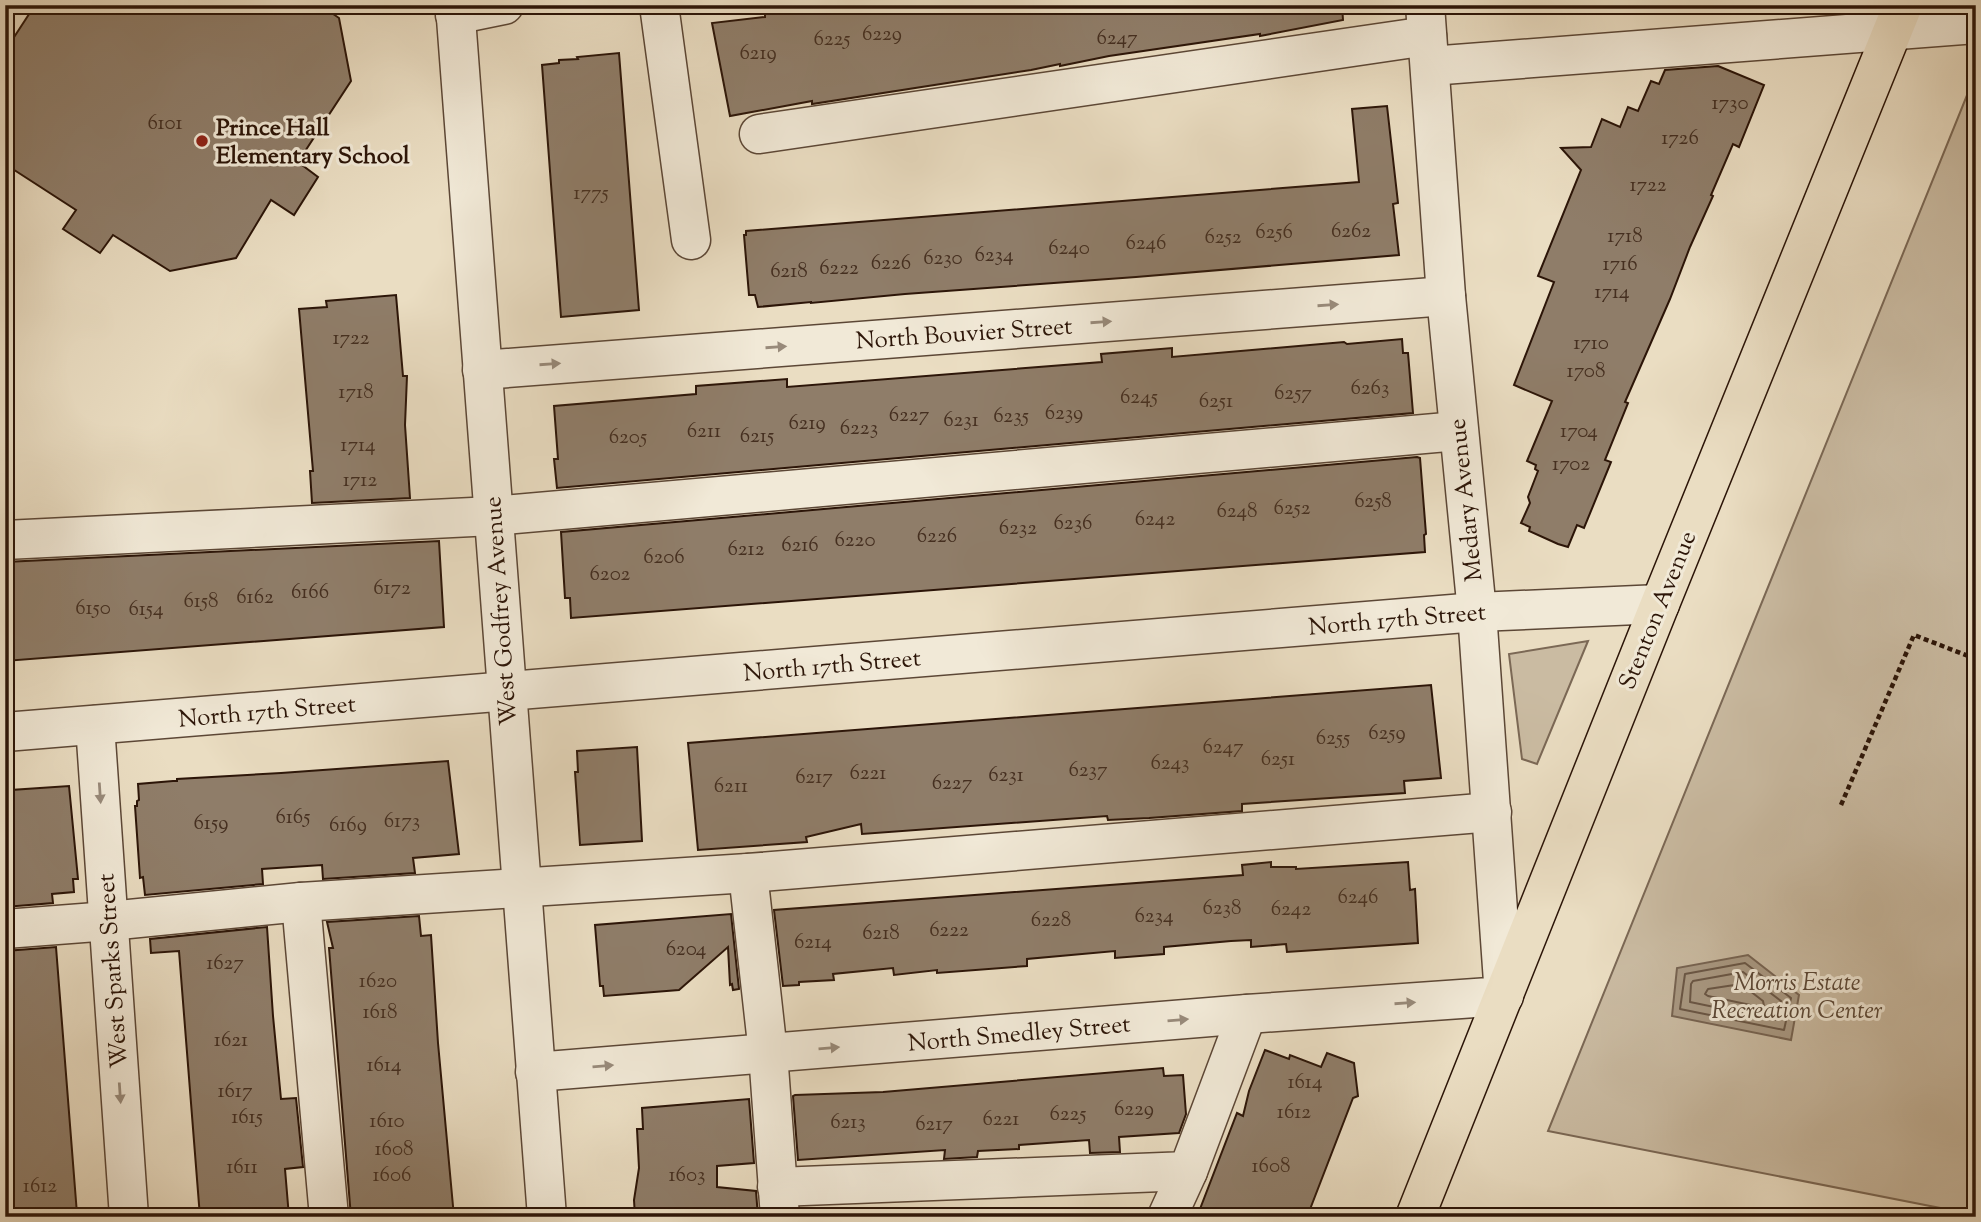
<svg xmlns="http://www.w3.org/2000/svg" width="1981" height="1222" font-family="'Sorts Mill Goudy',serif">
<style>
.green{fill:#cabba2;stroke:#7b6855;stroke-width:2}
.water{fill:#a99983;stroke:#776452;stroke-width:2}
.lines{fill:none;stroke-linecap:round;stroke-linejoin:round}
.shore{stroke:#6a5746;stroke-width:2}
.building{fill:#8f7d69;stroke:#2c1508;stroke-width:2}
.minor-casing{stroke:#5c4736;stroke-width:41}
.major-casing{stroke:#2c1508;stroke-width:41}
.path{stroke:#2c1508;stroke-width:4.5;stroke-dasharray:5 3.5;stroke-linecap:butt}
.minor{stroke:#f1e9d7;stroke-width:38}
.major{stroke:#eaddc2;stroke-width:38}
.oneway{fill:#988a7a}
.poi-dot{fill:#8f2418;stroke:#f1e9d7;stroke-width:2.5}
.labels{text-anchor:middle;stroke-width:6;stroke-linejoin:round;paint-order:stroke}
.number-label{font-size:21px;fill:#452f20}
.poi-label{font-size:24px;font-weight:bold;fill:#2c1508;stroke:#f1e9d7;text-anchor:start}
.street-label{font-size:24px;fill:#2c1508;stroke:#f1e9d7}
.park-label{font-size:24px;font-style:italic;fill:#5b4736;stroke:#f1e9d7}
</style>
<rect width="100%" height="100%" fill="#eaddc2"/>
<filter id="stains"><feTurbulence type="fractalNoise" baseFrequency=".00286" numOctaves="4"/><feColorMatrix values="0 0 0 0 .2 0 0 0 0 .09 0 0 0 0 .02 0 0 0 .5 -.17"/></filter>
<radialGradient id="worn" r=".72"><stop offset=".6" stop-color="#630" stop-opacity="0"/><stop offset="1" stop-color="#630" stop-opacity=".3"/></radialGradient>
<g class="green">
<polygon points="1976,73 1976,1215 1548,1131"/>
<polygon points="1588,641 1537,764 1522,759 1509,654"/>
</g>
<polygon class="water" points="1748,955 1799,995 1791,1040 1672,1016 1677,968"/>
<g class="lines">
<g class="shore">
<polygon points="1745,963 1791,998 1784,1030 1680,1009 1685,974"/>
<polygon points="1743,972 1781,1001 1777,1020 1690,1002 1691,984 1693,981"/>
<polygon points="1741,984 1763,1001 1764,1006 1760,1007 1708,996 1705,994 1708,989"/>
</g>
</g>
<g class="building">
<polygon points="35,5 320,5 339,18 351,81 298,162 318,177 294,215 271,200 236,258 170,271 113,235 100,253 63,229 76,210 5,164 5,51"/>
<polygon points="822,5 1342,5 1343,20 1260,36 1260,34 1109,56 1060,66 1060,64 1031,70 812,104 812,101 730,116 712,23 765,17 765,14"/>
<polygon points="619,53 639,310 561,317 542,65 559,63 559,60 578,59 577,57"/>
<polygon points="1718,66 1764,85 1739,147 1733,144 1711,195 1713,196 1690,247 1670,299 1625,402 1628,403 1605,460 1611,462 1584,528 1577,525 1568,547 1558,544 1529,531 1530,527 1521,523 1530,503 1528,497 1538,471 1535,469 1536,465 1527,461 1552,401 1514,385 1554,282 1538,276 1581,170 1561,148 1591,147 1602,119 1620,127 1628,107 1638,111 1651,81 1659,84 1665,70"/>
<polygon points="1387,106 1398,203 1393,204 1399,255 1136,277 905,294 811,303 811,302 758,307 755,295 749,295 744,235 746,235 746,231 1359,182 1352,109"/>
<polygon points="396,295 403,376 407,376 405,425 410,498 312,503 310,471 313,471 299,309 327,307 326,301"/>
<polygon points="1402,339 1403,353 1408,353 1413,413 557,488 554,459 558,459 554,406 696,394 696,386 787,379 787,387 1102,362 1101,354 1172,348 1172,357 1344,342 1347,344"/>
<polygon points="1417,457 1420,458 1426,534 1424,535 1425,552 571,618 570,598 565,598 561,532"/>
<polygon points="439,541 444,627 5,661 5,562"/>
<polygon points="1431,685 1441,778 1404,781 1405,793 1242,804 1242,811 1149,818 1108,820 1107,816 862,834 861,824 806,837 807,842 698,850 688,743"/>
<polygon points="637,747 642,841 580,845 575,772 578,772 577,751"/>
<polygon points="448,761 459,854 413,858 415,873 323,879 322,865 262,869 263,884 145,895 143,877 140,878 135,806 137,806 137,801 139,800 138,784 173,781 177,781 177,779 281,773"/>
<polygon points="69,786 78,879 73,879 74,892 52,894 53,903 5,907 5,808 9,808 9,801 12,800 11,790"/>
<polygon points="1271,862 1271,867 1296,867 1296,869 1408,862 1410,890 1415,889 1418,943 1287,952 1286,944 1251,947 1251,940 1231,941 1164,947 1164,954 1115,958 1115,951 1027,959 1027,966 937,973 937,970 894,975 893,968 833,974 834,980 799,982 799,985 783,986 774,910 1243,875 1242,865"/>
<polygon points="731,914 739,989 733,990 732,984 730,985 728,947 679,990 604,996 603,986 600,986 595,925"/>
<polygon points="419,916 421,936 431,935 438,1043 454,1217 351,1217 329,948 333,948 327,922"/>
<polygon points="267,927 273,1016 281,1099 296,1098 303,1167 285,1169 289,1217 200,1217 179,951 151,953 150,939"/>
<polygon points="56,947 77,1214 47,1217 5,1217 5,951"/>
<polygon points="1265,1050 1289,1059 1290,1055 1321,1067 1327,1053 1354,1063 1358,1096 1353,1098 1307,1217 1217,1217 1200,1209 1237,1113 1243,1116 1249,1091"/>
<polygon points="1163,1068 1164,1076 1183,1075 1186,1114 1179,1133 1119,1137 1120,1152 1090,1153 1089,1140 1019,1145 1019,1149 978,1151 977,1157 944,1159 945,1150 798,1160 793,1096 795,1095 883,1092"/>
<polygon points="749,1099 754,1163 717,1166 717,1187 756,1191 758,1217 635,1217 634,1200 639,1168 637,1129 643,1129 642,1108"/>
</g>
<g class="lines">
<g class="minor-casing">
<g id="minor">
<polyline points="455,5 547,1217"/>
<polyline points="659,5 691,240"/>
<polyline points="455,15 504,5"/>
<polyline points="1430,66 1976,24"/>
<polyline points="759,134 1427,36"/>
<polyline points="482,370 1446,296"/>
<polyline points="5,540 493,516 1458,431"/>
<polyline points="95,725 129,1217"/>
<polyline points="5,732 1477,612 1660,604"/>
<polyline points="748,873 768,1053 780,1217"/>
<polyline points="301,902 329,1217"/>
<polyline points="5,929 109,921 301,902 748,873 1492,812"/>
<polyline points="535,1072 1247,1014 1504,996 1477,612 1446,296 1425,5"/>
<polyline points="777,1187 1188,1171 1247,1014"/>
<polyline points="1167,1217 1188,1171"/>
</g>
</g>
<g class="major-casing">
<polyline id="major" points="1415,1217 1660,604 1903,5"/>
</g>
<polyline class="path" points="1841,805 1914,635 1976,659"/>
<use href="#minor" class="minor"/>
<use href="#major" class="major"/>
</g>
<defs><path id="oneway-solid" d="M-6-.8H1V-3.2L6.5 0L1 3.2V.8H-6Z" transform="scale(1.75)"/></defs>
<g class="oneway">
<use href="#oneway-solid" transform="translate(1328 305) rotate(-4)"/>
<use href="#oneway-solid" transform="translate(1101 322) rotate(-4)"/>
<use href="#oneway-solid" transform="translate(776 347) rotate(-4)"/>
<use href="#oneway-solid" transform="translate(550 364) rotate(-4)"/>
<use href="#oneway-solid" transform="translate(100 793) rotate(86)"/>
<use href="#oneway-solid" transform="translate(1405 1003) rotate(-4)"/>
<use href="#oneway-solid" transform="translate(1178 1020) rotate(-5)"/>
<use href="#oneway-solid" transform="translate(829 1048) rotate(-5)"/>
<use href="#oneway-solid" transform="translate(603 1066) rotate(-5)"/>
<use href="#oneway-solid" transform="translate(120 1093) rotate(86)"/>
</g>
<circle class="poi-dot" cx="202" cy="141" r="7"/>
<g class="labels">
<g class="number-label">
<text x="882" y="40">6229</text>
<text x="1117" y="44">6247</text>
<text x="832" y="45">6225</text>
<text x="758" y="59">6219</text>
<text x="1730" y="109">1730</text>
<text x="165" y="129">6101</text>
<text x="1680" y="144">1726</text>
<text x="1648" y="191">1722</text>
<text x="591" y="199">1775</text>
<text x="1351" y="237">6262</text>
<text x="1274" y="238">6256</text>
<text x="1625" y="242">1718</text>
<text x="1223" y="243">6252</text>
<text x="1146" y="249">6246</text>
<text x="1069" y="254">6240</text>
<text x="994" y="261">6234</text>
<text x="943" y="264">6230</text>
<text x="891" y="269">6226</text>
<text x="1620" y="270">1716</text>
<text x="839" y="274">6222</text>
<text x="789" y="277">6218</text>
<text x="1612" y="298">1714</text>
<text x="351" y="344">1722</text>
<text x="1591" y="349">1710</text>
<text x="1586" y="377">1708</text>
<text x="1370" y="394">6263</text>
<text x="356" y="398">1718</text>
<text x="1293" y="399">6257</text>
<text x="1139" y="403">6245</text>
<text x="1216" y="407">6251</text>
<text x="1064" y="419">6239</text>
<text x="909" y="421">6227</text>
<text x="1011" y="422">6235</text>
<text x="961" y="426">6231</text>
<text x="807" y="429">6219</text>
<text x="859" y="434">6223</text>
<text x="704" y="437">6211</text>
<text x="1579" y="437">1704</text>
<text x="757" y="442">6215</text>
<text x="628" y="443">6205</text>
<text x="358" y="451">1714</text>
<text x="1571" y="470">1702</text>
<text x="360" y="486">1712</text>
<text x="1373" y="507">6258</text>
<text x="1292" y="514">6252</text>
<text x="1237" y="517">6248</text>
<text x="1155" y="525">6242</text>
<text x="1073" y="529">6236</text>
<text x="1018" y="534">6232</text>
<text x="937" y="542">6226</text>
<text x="855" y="546">6220</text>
<text x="800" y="551">6216</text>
<text x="746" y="555">6212</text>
<text x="664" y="563">6206</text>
<text x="610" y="580">6202</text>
<text x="392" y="594">6172</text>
<text x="310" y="598">6166</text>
<text x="255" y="603">6162</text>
<text x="201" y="607">6158</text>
<text x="93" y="614">6150</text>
<text x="146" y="615">6154</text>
<text x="1387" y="739">6259</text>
<text x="1333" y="744">6255</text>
<text x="1223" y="753">6247</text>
<text x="1278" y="765">6251</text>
<text x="1170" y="769">6243</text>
<text x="1088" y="776">6237</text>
<text x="868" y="779">6221</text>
<text x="1006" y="781">6231</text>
<text x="814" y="783">6217</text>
<text x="952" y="789">6227</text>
<text x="731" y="792">6211</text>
<text x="293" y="823">6165</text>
<text x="402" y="827">6173</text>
<text x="211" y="829">6159</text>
<text x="348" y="831">6169</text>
<text x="1358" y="903">6246</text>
<text x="1222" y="914">6238</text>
<text x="1291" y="915">6242</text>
<text x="1154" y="922">6234</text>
<text x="1051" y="926">6228</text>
<text x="949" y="936">6222</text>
<text x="881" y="939">6218</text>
<text x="813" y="948">6214</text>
<text x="686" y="955">6204</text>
<text x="225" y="969">1627</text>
<text x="378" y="987">1620</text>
<text x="380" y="1018">1618</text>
<text x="231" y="1046">1621</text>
<text x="384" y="1071">1614</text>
<text x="1305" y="1088">1614</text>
<text x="235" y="1097">1617</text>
<text x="1134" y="1115">6229</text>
<text x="1294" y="1118">1612</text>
<text x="1068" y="1120">6225</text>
<text x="247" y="1123">1615</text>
<text x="1001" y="1125">6221</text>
<text x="387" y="1127">1610</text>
<text x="848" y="1128">6213</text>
<text x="934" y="1130">6217</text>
<text x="394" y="1155">1608</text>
<text x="1271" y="1172">1608</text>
<text x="242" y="1173">1611</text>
<text x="392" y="1181">1606</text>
<text x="687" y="1181">1603</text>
<text x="40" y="1192">1612</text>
</g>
<g class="poi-label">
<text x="216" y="135">Prince Hall<tspan x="216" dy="28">Elementary School</tspan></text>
</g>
<g class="street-label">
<text transform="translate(964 333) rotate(-4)" y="8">North Bouvier Street</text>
<text transform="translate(1465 500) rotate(-96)" y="8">Medary Avenue</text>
<text transform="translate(1657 610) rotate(-68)" y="8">Stenton Avenue</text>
<text transform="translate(500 611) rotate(-94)" y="8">West Godfrey Avenue</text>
<text transform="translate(1397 619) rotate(-5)" y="8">North 17th Street</text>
<text transform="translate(832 665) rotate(-5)" y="8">North 17th Street</text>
<text transform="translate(267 711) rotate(-5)" y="8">North 17th Street</text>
<text transform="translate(112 971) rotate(-94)" y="8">West Sparks Street</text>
<text transform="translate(1019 1033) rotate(-5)" y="8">North Smedley Street</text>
</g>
<g class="park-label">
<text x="1797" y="990">Morris Estate<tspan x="1797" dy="28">Recreation Center</tspan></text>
</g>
</g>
<rect width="1981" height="1222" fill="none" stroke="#eaddc2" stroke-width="28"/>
<rect x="7" y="7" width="1967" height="1208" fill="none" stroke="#2c1508" stroke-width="3.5"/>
<rect x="14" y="14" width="1953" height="1194" fill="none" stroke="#2c1508" stroke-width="2"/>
<rect width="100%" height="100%" filter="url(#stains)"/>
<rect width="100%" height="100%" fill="url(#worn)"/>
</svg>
